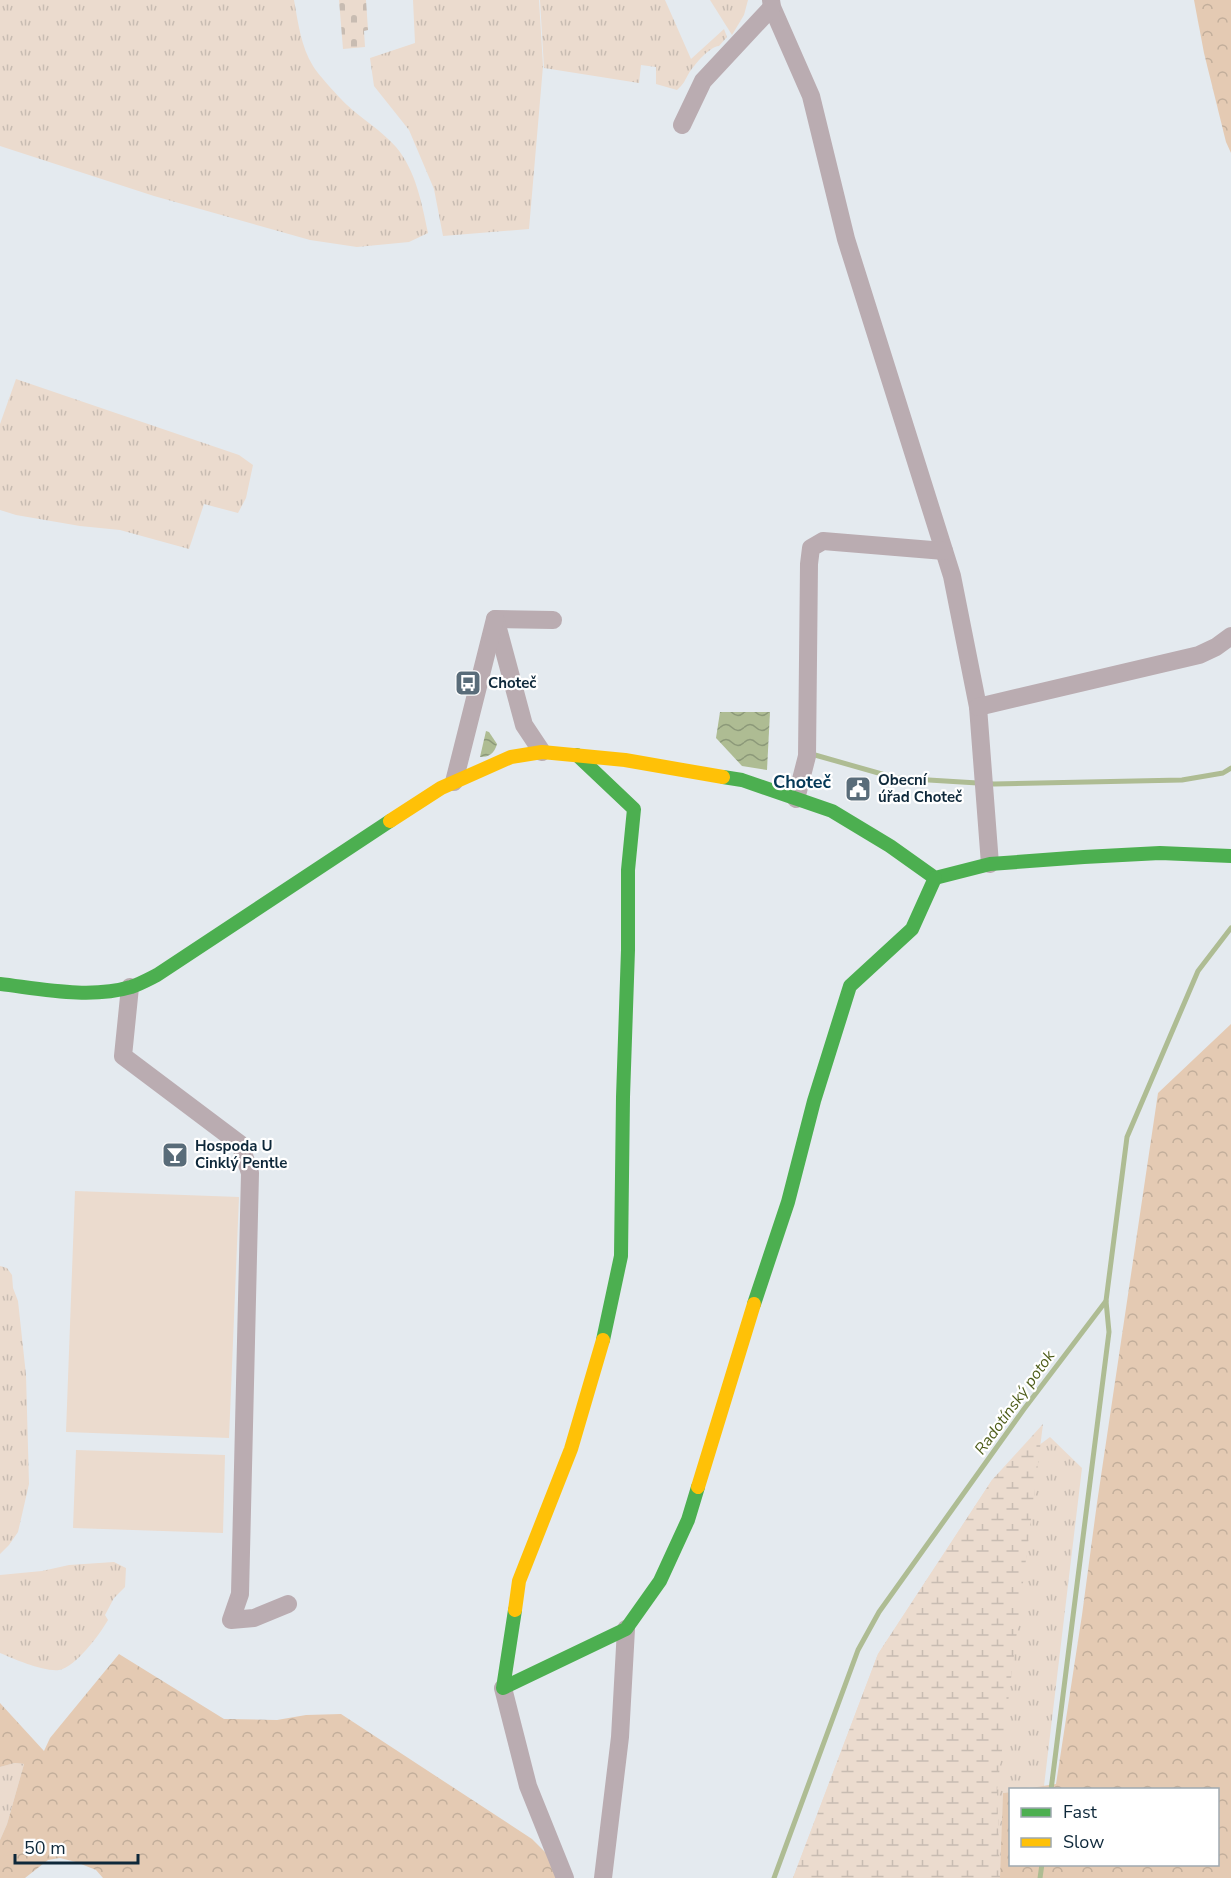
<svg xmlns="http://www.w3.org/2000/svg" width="1231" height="1878" font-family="'Nunito Sans',sans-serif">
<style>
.grass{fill:url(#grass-tufts)}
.forest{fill:url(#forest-crowns)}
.wetland{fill:url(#wetland-marsh)}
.cemetery{fill:url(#cemetery-stones)}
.pitch{fill:#ebdbce}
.water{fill:url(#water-waves)}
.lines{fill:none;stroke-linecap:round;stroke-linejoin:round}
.stream{stroke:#aebc93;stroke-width:5}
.street{stroke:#baacb1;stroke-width:18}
.fast{stroke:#4caf50;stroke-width:14}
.slow{stroke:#ffc107;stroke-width:14}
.labels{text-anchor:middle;stroke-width:4.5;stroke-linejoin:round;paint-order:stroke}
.poi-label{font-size:15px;font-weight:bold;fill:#0e283a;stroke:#fff;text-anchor:start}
.water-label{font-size:16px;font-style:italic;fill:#4f5e1b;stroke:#fff}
.quarter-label{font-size:18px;font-weight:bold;fill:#053957;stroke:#fff}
</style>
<defs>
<pattern id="grass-tufts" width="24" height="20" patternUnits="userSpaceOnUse" patternTransform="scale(1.5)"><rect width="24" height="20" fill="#ebdbce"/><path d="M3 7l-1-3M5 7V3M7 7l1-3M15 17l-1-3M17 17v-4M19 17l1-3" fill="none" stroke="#c8bcb2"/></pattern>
<pattern id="forest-crowns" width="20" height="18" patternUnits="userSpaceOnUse" patternTransform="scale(1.5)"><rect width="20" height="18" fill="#e4cab3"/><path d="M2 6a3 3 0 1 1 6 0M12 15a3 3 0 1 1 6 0" fill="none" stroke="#c2ae9b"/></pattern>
<pattern id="wetland-marsh" width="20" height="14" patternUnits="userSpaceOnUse" patternTransform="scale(1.5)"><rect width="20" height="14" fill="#ebdbce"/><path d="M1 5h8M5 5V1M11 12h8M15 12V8" fill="none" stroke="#c8bcb2"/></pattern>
<pattern id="cemetery-stones" width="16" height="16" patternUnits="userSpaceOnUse" patternTransform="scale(1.5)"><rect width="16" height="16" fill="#ebdbce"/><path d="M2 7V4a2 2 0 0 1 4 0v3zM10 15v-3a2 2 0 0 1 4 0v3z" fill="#c8bcb2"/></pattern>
<pattern id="water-waves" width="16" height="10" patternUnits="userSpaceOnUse" patternTransform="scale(1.5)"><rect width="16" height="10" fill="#aebc93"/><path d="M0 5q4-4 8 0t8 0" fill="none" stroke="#8c9979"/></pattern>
</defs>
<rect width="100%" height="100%" fill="#e4eaef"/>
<g class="grass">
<path d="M0,0H294C298,22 301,47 313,66C320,77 338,96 347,105C362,119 382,131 396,147C416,171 422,204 428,233L409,242L357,247L310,240L154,196L0,146Z"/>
<polygon points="413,0 539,0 543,66 529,229 443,236 434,189 409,130 374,86 370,58 415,43"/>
<path d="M540,0H665L691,59L724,29L727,37L719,46C709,47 695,64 689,73C685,80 684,84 677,90L656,84V67L641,65L639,83L544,68Z"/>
<polygon points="710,0 748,0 744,15 732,35"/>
<polygon points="16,379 239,455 253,465 246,498 238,513 204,504 189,549 120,530 80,526 16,515 0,510 0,424"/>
<polygon points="0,1266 7,1268 12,1275 13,1288 18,1301 26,1375 29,1484 18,1532 9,1545 0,1554"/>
<polygon points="1050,1437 1082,1468 1044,1786 1010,1790 1010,1792 1003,1793 1002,1878 793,1878 878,1654 992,1480"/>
<path d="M114,1562L126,1568L125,1587L114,1598L105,1615L108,1620C100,1634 75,1668 59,1670C44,1672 14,1659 0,1653V1575L42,1571L69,1565Z"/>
<polygon points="15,1763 24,1764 7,1824 0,1840 0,1767"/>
</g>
<g class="forest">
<polygon points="1194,0 1231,0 1231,153 1226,142 1204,53"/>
<polygon points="1231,1024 1231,1878 1000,1878 1003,1793 1010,1792 1010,1864 1218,1864 1218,1790 1023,1789 1056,1784 1082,1615 1097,1503 1158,1093"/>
<polygon points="119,1654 224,1719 277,1720 306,1715 341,1714 532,1839 549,1856 559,1878 103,1878 96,1870 76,1862 60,1858 48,1860 25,1878 0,1878 0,1840 7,1824 24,1764 15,1763 0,1767 0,1703 44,1751 50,1738"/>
</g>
<polygon class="wetland" points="1043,1424 997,1790 1000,1878 793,1878 878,1654 992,1480"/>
<polygon class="cemetery" points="339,0 366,0 368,30 364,31 365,47 343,49"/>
<g class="pitch">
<polygon points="75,1191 239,1197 229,1438 66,1432"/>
<polygon points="76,1450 225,1455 223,1533 73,1528"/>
</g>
<g class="water">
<polygon points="720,712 770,712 767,770 742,766 716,738"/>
<path d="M486,731L489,732L497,744C494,754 489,757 480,757Z"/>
</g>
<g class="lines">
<g class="stream">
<polyline points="815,755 896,778 994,784 1182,780 1223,773 1231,768"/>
<polyline points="1051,1790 1109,1332 1106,1301"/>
<polyline points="774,1878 858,1650 879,1612 1024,1409 1106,1301 1127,1137 1198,971 1231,928"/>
<polyline points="1040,1878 1042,1864"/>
</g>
<g class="street">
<polyline points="771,0 772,7 811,96 846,239 952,576 978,707 990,864"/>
<polyline points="682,125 703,81 772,7"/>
<polyline points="495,619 553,620"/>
<polyline points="496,621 524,725 542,752"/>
<polyline points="978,707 1199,655 1216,647 1231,636"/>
<polyline points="454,782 495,619"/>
<polyline points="796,799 807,756 809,564 811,548 823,541 944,551"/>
<polyline points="130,987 123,1056 240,1144 250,1173 240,1594 231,1620 254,1618 288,1604"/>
<polyline points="503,1688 528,1786 565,1878"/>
<polyline points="603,1878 620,1737 626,1629"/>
</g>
<g class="fast">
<polyline points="577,755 634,809 628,870 628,950 623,1097 621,1256 603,1340"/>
<polyline points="723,777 742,780 832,811 890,846 935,878 990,864 1084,857 1160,853 1231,856"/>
<path d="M0,984C42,989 90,999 131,987C140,984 149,979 157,975L390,821"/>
<polyline points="754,1304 788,1202 814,1101 850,986 912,929 935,878"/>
<polyline points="515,1610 503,1688 626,1629 660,1581 688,1520 698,1487"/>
</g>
<g class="slow">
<polyline points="390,821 441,788 511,757 542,752 625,760 723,777"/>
<polyline points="698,1487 754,1304"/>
<polyline points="515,1610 519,1581 571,1449 603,1340"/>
</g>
</g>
<defs>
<g id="bus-square" transform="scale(1.35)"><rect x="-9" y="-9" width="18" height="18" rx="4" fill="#596c79" stroke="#fff"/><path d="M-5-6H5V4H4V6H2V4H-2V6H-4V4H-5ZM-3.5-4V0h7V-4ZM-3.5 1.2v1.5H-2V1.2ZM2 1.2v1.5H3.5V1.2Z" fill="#fff"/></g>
<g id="civic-square" transform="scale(1.35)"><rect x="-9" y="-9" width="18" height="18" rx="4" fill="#596c79" stroke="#fff"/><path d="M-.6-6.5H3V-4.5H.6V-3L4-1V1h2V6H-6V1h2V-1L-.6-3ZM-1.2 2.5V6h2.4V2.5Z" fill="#fff"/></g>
<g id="bar-square" transform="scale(1.35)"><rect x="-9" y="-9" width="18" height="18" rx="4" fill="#596c79" stroke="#fff"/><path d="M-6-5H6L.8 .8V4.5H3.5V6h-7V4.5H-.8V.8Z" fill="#fff"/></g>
</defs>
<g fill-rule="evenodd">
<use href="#bus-square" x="468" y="683"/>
<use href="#civic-square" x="858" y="789"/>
<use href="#bar-square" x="175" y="1155"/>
</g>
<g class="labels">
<g class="poi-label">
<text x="488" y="688">Choteč</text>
<text x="878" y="785">Obecní<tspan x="878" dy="17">úřad Choteč</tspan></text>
<text x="195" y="1151">Hospoda U<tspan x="195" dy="17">Cinklý Pentle</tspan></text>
</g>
<g class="water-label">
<text transform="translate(1014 1402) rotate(-54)" y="6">Radotínský potok</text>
</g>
<g class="quarter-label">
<text x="802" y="788">Choteč</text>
</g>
</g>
<rect x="1009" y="1788" width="210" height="78" fill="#ffffff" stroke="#9fa9b0" stroke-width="1.5"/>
<rect x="1021" y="1808" width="30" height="9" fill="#4caf50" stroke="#9fa9b0" stroke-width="1.5"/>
<text x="1063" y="1818" font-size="18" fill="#0e283a">Fast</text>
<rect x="1021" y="1838" width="30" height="9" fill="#ffc107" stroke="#9fa9b0" stroke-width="1.5"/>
<text x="1063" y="1848" font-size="18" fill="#0e283a">Slow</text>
<path d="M15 1854v9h123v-9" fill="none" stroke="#0e283a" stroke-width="3"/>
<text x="24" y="1854" font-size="18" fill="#0e283a" stroke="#ffffff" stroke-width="4.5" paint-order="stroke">50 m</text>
</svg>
